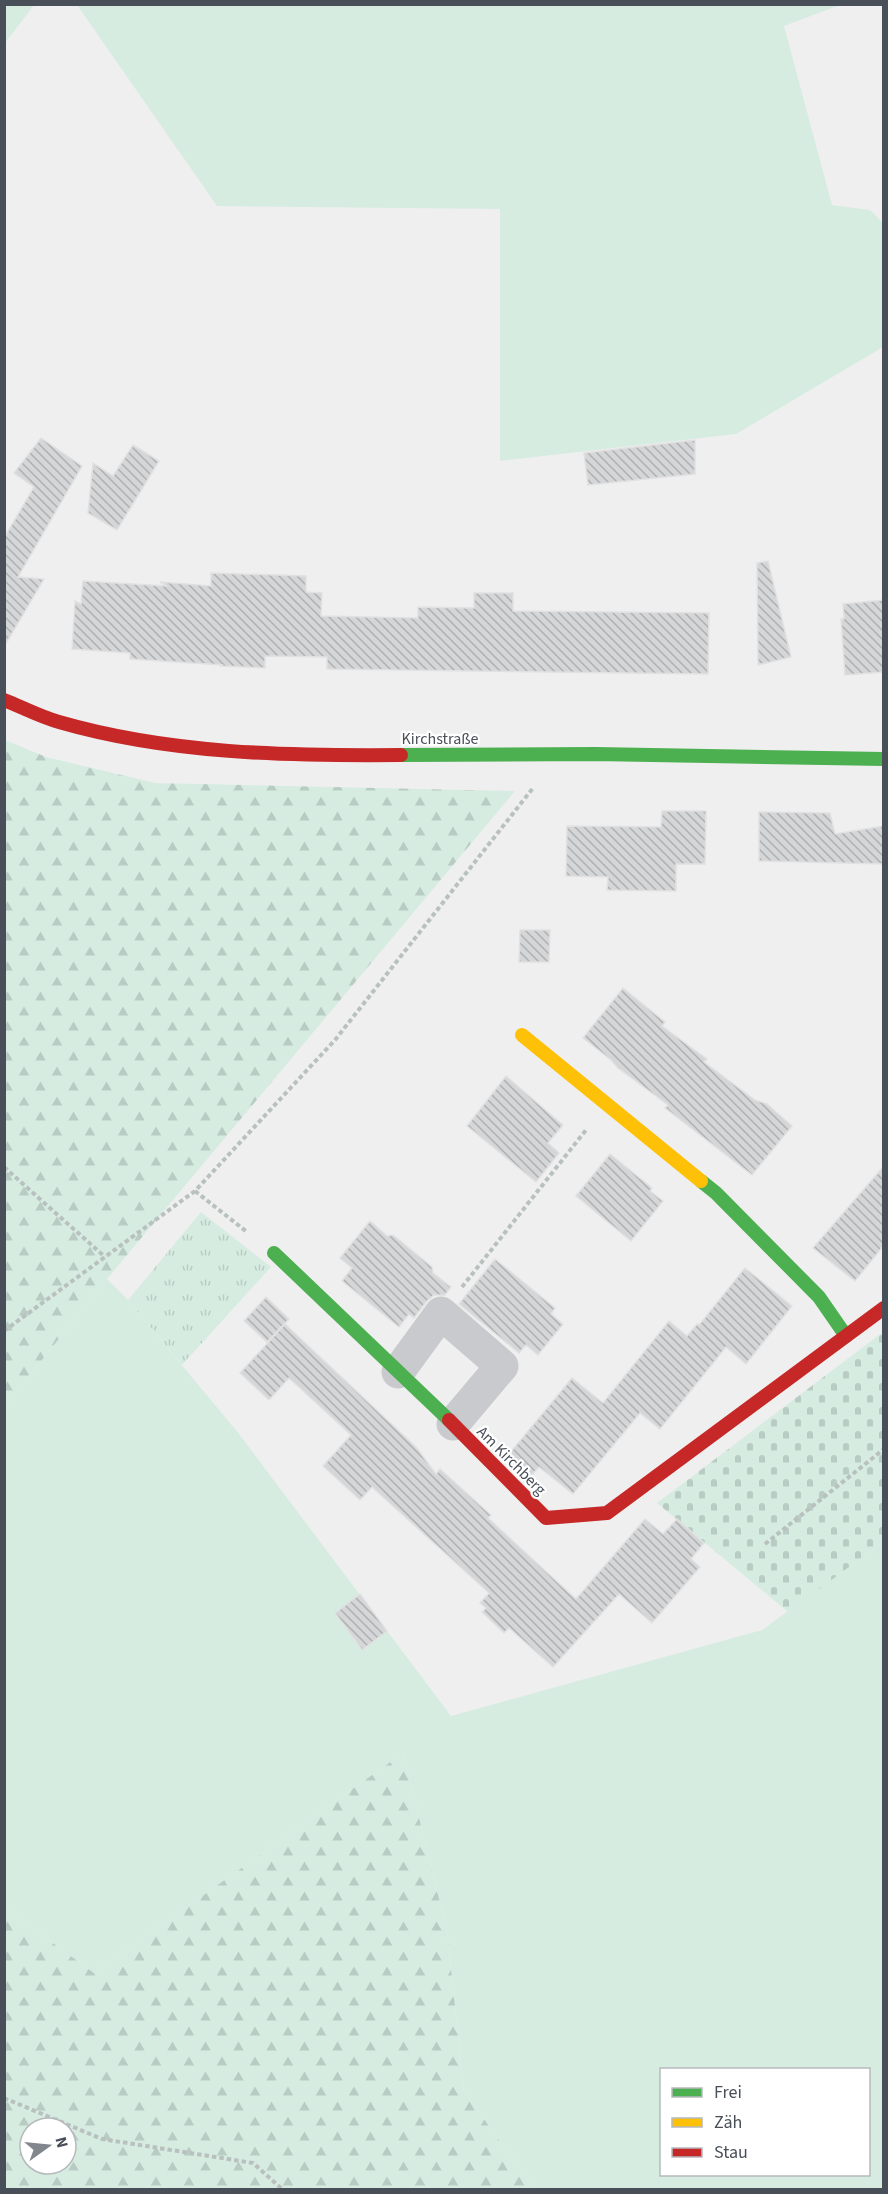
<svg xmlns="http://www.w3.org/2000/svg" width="888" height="2194" font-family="'Source Sans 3',sans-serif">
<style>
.grass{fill:#d6ece1;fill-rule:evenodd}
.forest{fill:url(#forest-firs);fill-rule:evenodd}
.cemetery{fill:url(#cemetery-stones)}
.park{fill:url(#park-tufts)}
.building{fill:url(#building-back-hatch);stroke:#e1e1e2;stroke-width:1.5}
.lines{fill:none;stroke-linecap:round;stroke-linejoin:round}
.path{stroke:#b8c1bf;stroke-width:4;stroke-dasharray:4.5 3;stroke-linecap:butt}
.street{stroke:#c9cacd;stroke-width:33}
.fast{stroke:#4caf50;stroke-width:14}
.slow{stroke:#ffc107;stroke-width:14}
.jam{stroke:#c62828;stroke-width:14}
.labels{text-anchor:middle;stroke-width:4.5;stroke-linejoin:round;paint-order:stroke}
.street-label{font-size:16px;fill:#484f59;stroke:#fff}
</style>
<defs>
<pattern id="forest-firs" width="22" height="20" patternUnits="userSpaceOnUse" patternTransform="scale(1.5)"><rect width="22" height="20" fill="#d6ece1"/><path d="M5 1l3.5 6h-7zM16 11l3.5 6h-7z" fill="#b9ccc3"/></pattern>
<pattern id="cemetery-stones" width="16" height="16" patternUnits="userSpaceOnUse" patternTransform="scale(1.5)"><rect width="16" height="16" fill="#d6ece1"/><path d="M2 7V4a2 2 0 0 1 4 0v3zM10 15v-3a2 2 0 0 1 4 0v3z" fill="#b9ccc3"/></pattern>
<pattern id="park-tufts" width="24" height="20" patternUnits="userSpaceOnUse" patternTransform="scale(1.5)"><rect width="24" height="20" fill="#d6ece1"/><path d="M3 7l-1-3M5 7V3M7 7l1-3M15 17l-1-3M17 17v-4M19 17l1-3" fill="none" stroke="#b9ccc3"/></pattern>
<pattern id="building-back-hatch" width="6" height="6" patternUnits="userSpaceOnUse" patternTransform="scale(1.5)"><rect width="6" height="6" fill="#d5d6d8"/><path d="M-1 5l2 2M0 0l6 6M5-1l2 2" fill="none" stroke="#afb0b2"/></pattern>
</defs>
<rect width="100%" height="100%" fill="#efefef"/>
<g class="grass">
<polygon points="5,4 34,5 5,43 4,5"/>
<polygon points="77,5 840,5 784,26 832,205 870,210 883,223 883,347 736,434 500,461 500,209 217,206"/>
<path d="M107,1279L128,1300L239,1434L451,1716L762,1630L883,1542V2189H534L464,2091L447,1931L403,1753L94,1973L5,1908V1406ZM662,2070H868V2174H662Z"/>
</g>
<g class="forest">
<polygon points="5,740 46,757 155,783 515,791 107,1279 5,1406"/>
<path d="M403,1753L447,1931L464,2091L534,2189H5V1908L94,1973ZM30,2128H66V2164H30Z"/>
</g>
<polygon class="cemetery" points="883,1332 883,1542 788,1612 657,1503"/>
<polygon class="park" points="201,1212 271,1267 182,1365 128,1300"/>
<g class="building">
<polygon points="41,438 82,466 18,577 44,579 4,647 4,538 34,487 14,473"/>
<polygon points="695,440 695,474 588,485 584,453"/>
<polygon points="133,445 159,461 117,530 88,513 93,463 113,476"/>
<polygon points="768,561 791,657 758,665 757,563"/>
<polygon points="211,573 306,576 306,592 322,593 321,616 418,618 418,607 474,608 474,593 513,593 513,611 709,613 708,674 327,669 327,657 265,656 265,668 221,666 222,665 130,659 130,653 72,649 75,601 81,604 83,581 167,586 160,582 211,586"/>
<polygon points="884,600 884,672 845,675 841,619 844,619 843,604"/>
<polygon points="662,811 706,811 705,864 676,864 676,891 607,890 608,877 566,876 567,826 661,827"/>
<polygon points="759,812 830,813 835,834 884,826 884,864 759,861"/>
<polygon points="520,930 550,930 549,962 519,962"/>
<polygon points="623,988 665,1022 662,1026 707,1059 704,1062 755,1100 767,1104 792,1126 752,1175 665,1108 668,1105 618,1068 611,1060 583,1038"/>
<polygon points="506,1076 563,1125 548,1143 559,1153 536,1182 467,1126"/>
<polygon points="610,1154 652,1188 650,1191 663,1201 631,1241 576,1196"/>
<polygon points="884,1166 884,1245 855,1281 813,1248"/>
<polygon points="370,1221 387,1236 393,1235 432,1267 433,1273 451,1287 445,1295 434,1295 426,1302 414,1318 409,1314 399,1327 342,1281 352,1268 340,1258"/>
<polygon points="495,1259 555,1308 551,1314 563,1324 538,1355 526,1345 519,1353 459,1304"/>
<polygon points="745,1268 792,1306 746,1364 726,1347 660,1429 640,1413 573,1494 539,1467 531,1476 509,1454 572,1378 603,1403 669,1321 687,1336 697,1324 699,1325"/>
<polygon points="266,1297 289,1319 267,1342 244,1321"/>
<polygon points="285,1324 416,1447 436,1474 440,1469 491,1515 488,1518 576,1599 645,1519 663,1534 677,1519 704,1543 691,1559 700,1567 652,1623 619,1594 553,1667 509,1628 504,1633 482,1612 486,1608 480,1603 489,1593 372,1487 360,1500 323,1466 351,1435 289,1378 269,1400 240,1373"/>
<polygon points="360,1594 387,1631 362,1650 335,1613"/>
</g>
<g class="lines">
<g class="path">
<polyline points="4,1167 105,1257"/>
<polyline points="195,1191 247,1232"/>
<polyline points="462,1287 586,1130"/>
<polyline points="4,1331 195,1191 335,1040 533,788"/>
<polyline points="765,1544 884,1449"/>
<polyline points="4,2098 102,2139 253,2163 283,2190"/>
</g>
<polyline class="street" points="398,1372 441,1313 502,1366 453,1424"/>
<g class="fast">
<polyline points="401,755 595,754 884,759"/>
<polyline points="701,1181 716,1193 819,1297 846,1336"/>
<polyline points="274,1253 449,1420"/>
</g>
<polyline class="slow" points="522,1035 701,1181"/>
<g class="jam">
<path d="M4,700C22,707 40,717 59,722C170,754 286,756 401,755"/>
<polyline points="449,1420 546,1518 607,1513 884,1308"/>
</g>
</g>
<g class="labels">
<g class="street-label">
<text x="440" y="744">Kirchstraße</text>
<text transform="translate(512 1460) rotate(45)" y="6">Am Kirchberg</text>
</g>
</g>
<rect width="888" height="2194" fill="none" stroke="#484f59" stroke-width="12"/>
<rect x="660" y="2068" width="210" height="108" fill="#ffffff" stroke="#b6b9bd" stroke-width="1.5"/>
<rect x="672" y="2088" width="30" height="9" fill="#4caf50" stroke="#b6b9bd" stroke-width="1.5"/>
<text x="714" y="2098" font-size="18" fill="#484f59">Frei</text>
<rect x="672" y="2118" width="30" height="9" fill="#ffc107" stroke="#b6b9bd" stroke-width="1.5"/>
<text x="714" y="2128" font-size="18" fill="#484f59">Zäh</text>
<rect x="672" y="2148" width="30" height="9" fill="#c62828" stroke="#b6b9bd" stroke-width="1.5"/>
<text x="714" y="2158" font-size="18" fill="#484f59">Stau</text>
<g transform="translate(48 2146) rotate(75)"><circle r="28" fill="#ffffff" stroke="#b6b9bd" stroke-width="1.5"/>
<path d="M0-4.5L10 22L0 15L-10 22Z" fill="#82878e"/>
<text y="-9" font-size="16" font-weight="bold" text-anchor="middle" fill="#484f59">N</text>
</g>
</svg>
